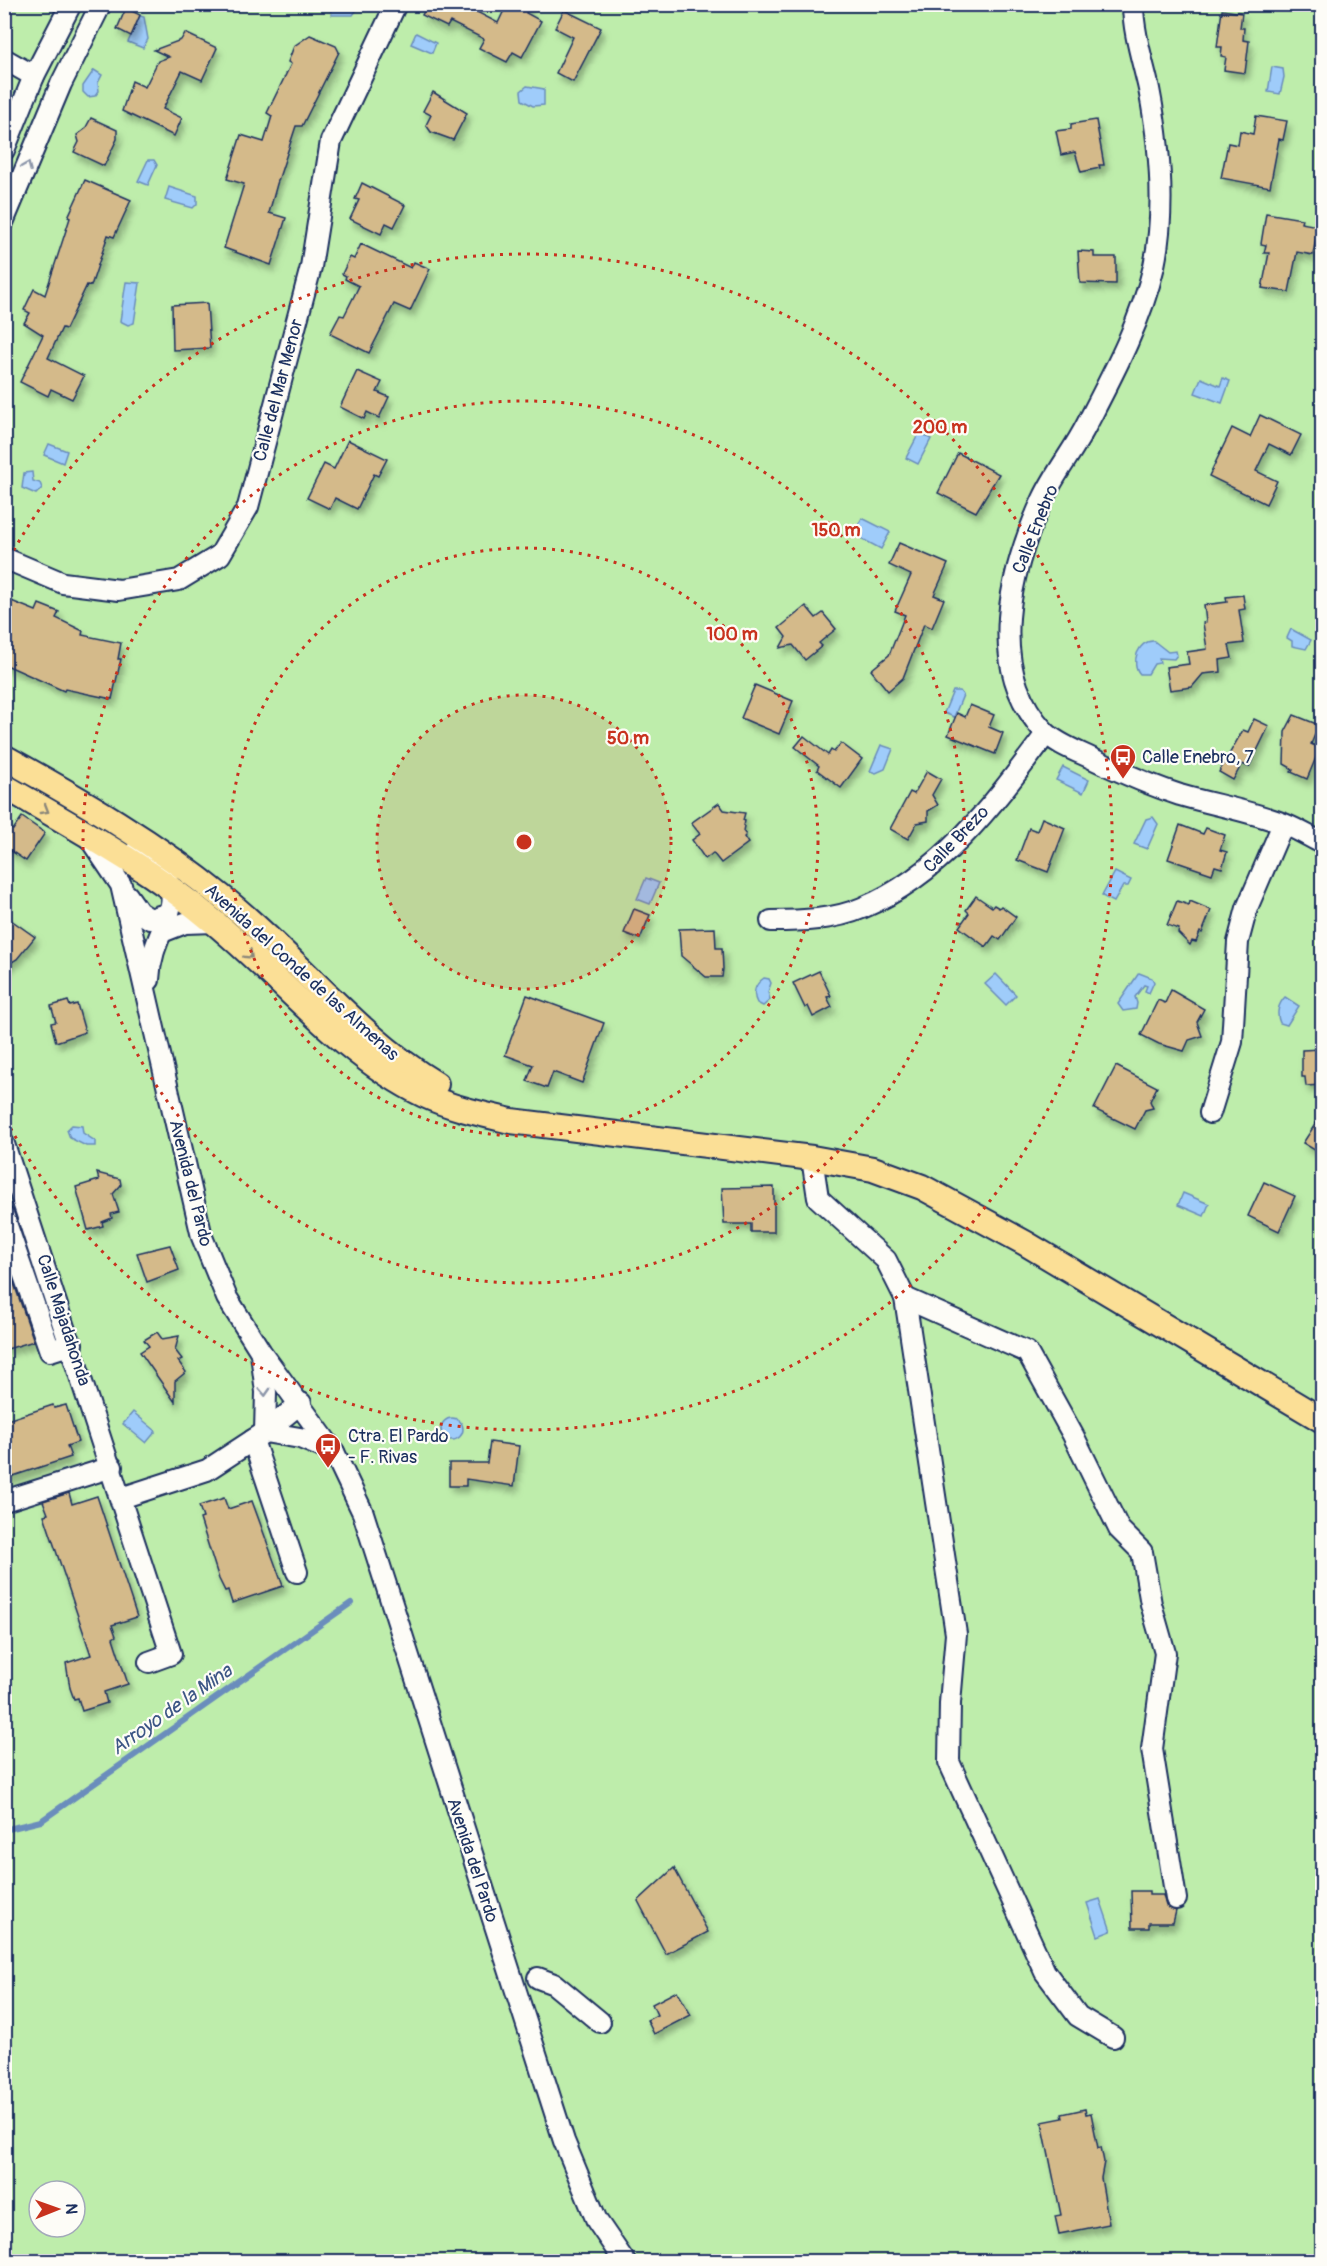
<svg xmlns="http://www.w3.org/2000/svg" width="1327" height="2266" font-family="Pangolin,sans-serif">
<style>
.green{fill:#beedab;stroke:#6c8e84;stroke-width:1.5;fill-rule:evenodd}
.water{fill:#9fccfa;stroke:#6a8dbc;stroke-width:1.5}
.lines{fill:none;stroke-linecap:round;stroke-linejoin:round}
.stream{stroke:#6a8dbc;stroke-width:6}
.building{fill:#d4ba8a;stroke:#1b2f5e;stroke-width:1.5;filter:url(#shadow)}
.minor-casing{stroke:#1b2f5e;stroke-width:24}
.major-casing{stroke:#1b2f5e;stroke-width:28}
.minor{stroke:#fdfcf7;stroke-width:20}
.major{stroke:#fbdf96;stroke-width:24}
.oneway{stroke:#8c96aa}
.oneway2{stroke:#8b877a}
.ring{fill:none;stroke:#c8321e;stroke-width:3;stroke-dasharray:3 6}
.labels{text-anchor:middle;stroke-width:4.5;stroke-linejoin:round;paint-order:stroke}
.street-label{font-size:18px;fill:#1b2f5e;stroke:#fdfcf7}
.poi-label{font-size:18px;fill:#1b2f5e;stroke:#fdfcf7;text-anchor:start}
.water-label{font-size:20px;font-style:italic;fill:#3c5685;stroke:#fdfcf7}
.centre{fill:#c8321e;stroke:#fdfcf7;stroke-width:3}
.ring-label{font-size:18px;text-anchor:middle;font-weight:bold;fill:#c8321e;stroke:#fdfcf7;stroke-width:4.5;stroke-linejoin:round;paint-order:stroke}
</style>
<defs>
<filter id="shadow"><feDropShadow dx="3.5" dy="6" stdDeviation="3" flood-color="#0004"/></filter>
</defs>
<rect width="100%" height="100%" fill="#fdfcf7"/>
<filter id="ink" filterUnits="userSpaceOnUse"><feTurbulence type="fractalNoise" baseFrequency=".0167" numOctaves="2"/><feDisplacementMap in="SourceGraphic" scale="12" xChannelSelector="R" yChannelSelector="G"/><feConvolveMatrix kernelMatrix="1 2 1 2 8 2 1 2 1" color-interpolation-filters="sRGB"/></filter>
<g filter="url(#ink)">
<path class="green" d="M5,5H1322V2261L5,2262ZM39,2191H75V2227H39Z"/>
<g class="water">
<polygon points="329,5 357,5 358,8 353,15 332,15"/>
<polygon points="140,16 144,17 148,39 143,48 128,42"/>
<polygon points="416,33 436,43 432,53 411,44"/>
<polygon points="1272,67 1283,69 1284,77 1280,94 1268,92"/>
<polygon points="94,70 102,75 98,83 99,91 95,96 88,97 83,92 83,86"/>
<polygon points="527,86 544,89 544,105 533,106 522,100 521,91"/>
<polygon points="148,160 154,160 157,165 148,185 138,181"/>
<polygon points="169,187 197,196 197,204 193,208 165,200"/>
<polygon points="126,282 140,283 134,323 128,325 120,321"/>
<polygon points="1201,378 1220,386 1223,378 1230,381 1222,403 1195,393"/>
<polygon points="919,433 931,439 918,464 906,458"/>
<polygon points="49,444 67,451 63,463 44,455"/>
<polygon points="32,472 33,481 40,483 42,488 36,494 22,488 24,473"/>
<polygon points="862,518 890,532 881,549 853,534"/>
<polygon points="1291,629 1311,640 1306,649 1292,646 1292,641 1287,638"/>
<path d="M1154,641L1168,652L1176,651L1177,655L1174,659L1159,658L1160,663L1154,664L1148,674H1140C1130,663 1138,640 1154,641Z"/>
<polygon points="953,691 960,691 963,695 954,717 944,713"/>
<polygon points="881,745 893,749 885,769 876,773 870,771"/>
<polygon points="1063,767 1089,780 1083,793 1056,780"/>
<polygon points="1153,817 1158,824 1147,849 1134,844 1146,819"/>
<polygon points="1115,872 1131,880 1128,886 1123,886 1114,902 1102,896"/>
<polygon points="646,878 659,883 650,904 637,899"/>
<polygon points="1139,973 1152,978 1154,982 1149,993 1145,991 1147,986 1144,985 1135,997 1137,1003 1136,1009 1123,1011 1118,1004"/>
<polygon points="996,974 1016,995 1006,1005 985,984"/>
<path d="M764,978L769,979L771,983L768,992L770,1000L763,1006L757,1003C752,993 755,984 764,978Z"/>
<path d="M1285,997L1299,1006L1287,1025L1280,1023C1276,1014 1278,1004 1285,997Z"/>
<polygon points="72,1125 82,1126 83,1133 95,1141 95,1146 86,1146 70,1138 67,1130"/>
<polygon points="1183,1193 1209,1204 1204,1216 1178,1205"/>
<polygon points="133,1412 156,1431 146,1443 123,1424"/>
<circle cx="452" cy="1429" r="11"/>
<polygon points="1100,1899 1111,1931 1098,1936 1087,1903"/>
</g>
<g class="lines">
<polyline class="stream" points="4,1830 41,1821 351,1603"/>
</g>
<g class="building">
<polygon points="428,4 473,4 471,9 498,23 507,4 530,4 526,13 541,21 522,57 513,52 507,62 479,48 484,39 450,22 447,27 422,15"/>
<polygon points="126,8 140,15 131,36 117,29"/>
<polygon points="564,10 601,28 573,82 556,73 573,37 555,28"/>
<polygon points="1222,10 1242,13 1240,28 1244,28 1243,40 1249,41 1245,73 1224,70 1226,57 1221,56 1222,47 1217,47"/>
<polygon points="185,33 217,48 202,80 182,71 163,109 182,118 174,136 122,111 132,81 145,87 158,61 169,57 154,50 181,40"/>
<polygon points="310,35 336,46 339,52 302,126 296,126 277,184 269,213 286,218 271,265 224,248 244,184 227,179 241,135 264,142 272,116 267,113 291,64 288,62 294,46"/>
<polygon points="433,92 467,113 453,140 431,132 426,125 431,115 423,111"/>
<polygon points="1256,116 1287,121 1283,140 1279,139 1270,187 1221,178 1228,143 1238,145 1240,131 1253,134"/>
<polygon points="91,118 117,130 117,139 104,166 74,152 79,142 77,135 85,129"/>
<polygon points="1096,120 1104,165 1099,165 1100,168 1081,172 1075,152 1061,155 1056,131 1071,129 1071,124"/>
<polygon points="85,180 131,200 114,237 108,235 91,286 87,285 66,329 62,328 48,358 84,376 72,399 51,389 48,396 20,382 43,335 24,323 30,313 24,310 34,289 45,295 70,218 68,217"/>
<polygon points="362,183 405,205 394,227 386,223 381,234 350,219 359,200 355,199"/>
<polygon points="1266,213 1302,219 1301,223 1318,226 1313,255 1297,252 1289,292 1262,288 1269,253 1264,253 1266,245 1261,244"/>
<polygon points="361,244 411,268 414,262 430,269 410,311 394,304 369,353 330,334 340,315 344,316 359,286 345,279 346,276 342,274 350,257 354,259"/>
<polygon points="1078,251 1094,252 1094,257 1116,257 1116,284 1080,283"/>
<polygon points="207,303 210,348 173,350 172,305"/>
<polygon points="357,371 382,382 377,392 389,397 379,418 367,412 364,419 340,407"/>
<polygon points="1260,415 1301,435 1291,455 1269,444 1256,471 1277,481 1266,504 1209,476 1232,428 1250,437"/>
<polygon points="348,440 387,459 378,476 374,474 357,509 335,498 330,509 307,498 324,464 334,469"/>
<polygon points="958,453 999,474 976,512 938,493"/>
<polygon points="899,543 948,564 934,595 944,599 932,628 924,624 903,678 888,691 871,670 889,655 905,615 895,611 911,575 889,565"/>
<polygon points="1243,595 1245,609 1239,610 1244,643 1229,645 1232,658 1220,660 1221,672 1203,674 1192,687 1170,690 1166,667 1189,664 1187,652 1207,649 1203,623 1206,622 1204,605 1227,602 1226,597"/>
<polygon points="4,598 36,611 39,604 59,612 56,618 83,631 82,635 121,643 118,659 121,659 112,699 65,689 64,691 4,664"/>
<polygon points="806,606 816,618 823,613 836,629 819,643 822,646 805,660 793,645 780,648 786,637 779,628"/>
<polygon points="755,685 793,701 779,734 741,718"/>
<polygon points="970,705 994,715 989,727 1003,733 995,754 948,735 957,713 965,717"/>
<polygon points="1294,715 1319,725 1311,744 1320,748 1307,779 1291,772 1293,769 1284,764 1285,732"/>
<polygon points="1254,719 1269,726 1249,767 1242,764 1233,780 1219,772 1243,730 1248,732"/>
<polygon points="804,736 828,755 831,750 834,752 841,743 862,759 841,788 817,770 819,766 795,747"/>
<polygon points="927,771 941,779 932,795 938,805 928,811 928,821 917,823 908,839 890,829 910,792 914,794"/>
<polygon points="719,803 724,810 745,813 743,820 745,821 743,831 746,835 744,837 748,843 721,863 713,853 705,859 692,840 700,834 691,823"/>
<polygon points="22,817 45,833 26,861 4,846 4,824 13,830"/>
<polygon points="1042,818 1065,828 1048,872 1017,860 1029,828 1037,831"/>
<polygon points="1180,825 1203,834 1206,828 1225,835 1220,850 1227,852 1222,868 1215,866 1212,874 1168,859"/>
<polygon points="976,896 992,907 994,905 999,908 1001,906 1016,917 1000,940 994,936 986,947 959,927 969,913 966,910"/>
<polygon points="1177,901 1189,905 1190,901 1211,910 1202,933 1200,932 1196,942 1192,941 1190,945 1178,933 1179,929 1167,925"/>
<polygon points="634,909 650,915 640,939 624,933"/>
<polygon points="4,915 35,937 17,959 4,967"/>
<polygon points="715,928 716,948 722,948 723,969 722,977 706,977 681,956 679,929"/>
<polygon points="819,971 831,996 827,997 832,1007 813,1017 808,1006 805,1008 793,983"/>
<polygon points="1171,990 1204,1009 1197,1022 1202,1036 1189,1040 1184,1051 1159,1044 1141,1035 1158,1000 1165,1003"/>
<polygon points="527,995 604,1023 582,1083 553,1072 547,1088 527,1081 533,1065 505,1055"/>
<polygon points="68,1001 70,1006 77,1004 85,1032 56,1042 51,1023 56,1022 51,1006"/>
<polygon points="1322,1049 1322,1085 1306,1086 1305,1077 1302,1077 1302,1050"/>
<polygon points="1116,1066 1157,1087 1150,1101 1153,1108 1145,1110 1135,1129 1094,1109"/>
<polygon points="1323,1112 1323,1155 1303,1143"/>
<polygon points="97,1173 120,1179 121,1185 113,1194 119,1212 111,1214 112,1218 102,1222 103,1226 88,1230 76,1187 99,1180"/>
<polygon points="1264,1182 1295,1196 1279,1231 1248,1216"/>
<polygon points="774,1187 774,1232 751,1232 751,1224 724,1224 722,1188"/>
<polygon points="170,1245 179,1270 147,1282 137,1253"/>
<polygon points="4,1255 34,1341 4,1350"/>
<polygon points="157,1332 162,1339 179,1336 175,1350 182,1359 178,1361 186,1372 175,1381 175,1402 140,1352 149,1346 144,1340"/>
<polygon points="53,1405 54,1408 66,1405 78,1442 67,1446 71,1457 4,1479 4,1421"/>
<polygon points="490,1442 519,1446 514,1486 466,1479 466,1486 449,1486 449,1463 487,1463"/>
<polygon points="69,1493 72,1504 97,1496 137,1617 112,1625 116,1636 113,1638 128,1684 104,1692 107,1703 82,1711 78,1698 74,1699 70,1688 66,1663 91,1655 44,1515 48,1514 43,1501"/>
<polygon points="224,1498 228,1509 252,1501 283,1586 232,1603 228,1590 225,1591 219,1579 200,1519 203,1518 199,1506"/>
<polygon points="674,1868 708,1932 666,1954 638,1901"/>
<polygon points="1131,1891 1149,1891 1149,1895 1163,1895 1166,1906 1176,1911 1173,1923 1149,1923 1149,1928 1132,1928"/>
<polygon points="677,1991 691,2015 654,2034 647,2020 657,2015 652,2004"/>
<polygon points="1085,2109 1086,2114 1091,2113 1098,2148 1101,2147 1104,2162 1101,2178 1109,2224 1059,2234 1055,2216 1061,2215 1042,2122 1063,2118 1062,2114"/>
</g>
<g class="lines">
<g class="minor-casing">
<g id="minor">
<path d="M1133,4C1133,32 1143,62 1149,89C1160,146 1166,209 1154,266C1141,322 1113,374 1087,424C1074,450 1055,473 1043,499C1010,570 985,667 1044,731C1055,743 1076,751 1091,758C1120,772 1149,785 1180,795C1214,805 1251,811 1284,824C1297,829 1310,837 1322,843"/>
<polyline points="4,59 34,76"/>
<polyline points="4,150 34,76 71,4"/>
<polyline points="4,220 61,84 101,4"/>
<polyline points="4,558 63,583 119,590 179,580 220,555 248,507 311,267 331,141 396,4"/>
<polyline points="88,836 121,885 202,1237 227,1298 261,1352 334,1452 363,1513 564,2141 597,2221 625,2262"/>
<path d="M137,849C206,899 151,919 149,980"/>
<polyline points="127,895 139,912 150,919 169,913"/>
<path d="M771,921C801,921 834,920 862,908C942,875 995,802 1046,734"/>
<polyline points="162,932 185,923 215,922"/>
<polyline points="1210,1113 1232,1042 1238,942 1247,908 1283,824"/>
<polyline points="4,1144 171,1654 149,1662"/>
<polyline points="812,1158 818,1198 886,1260 905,1298 956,1634 950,1703 949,1762 1045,1972 1078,2016 1113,2037"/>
<polyline points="4,1217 50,1351 72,1344"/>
<polyline points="905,1298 1027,1352 1073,1435 1119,1529 1142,1552 1151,1604 1165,1653 1152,1749 1176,1899"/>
<polyline points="261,1354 266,1392 265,1432"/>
<polyline points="265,1432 300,1438 334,1452"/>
<polyline points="253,1440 297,1572"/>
<polyline points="121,1498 207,1470 265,1432 301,1403"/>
<polyline points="4,1501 112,1467"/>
<polyline points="538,1978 554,1984 600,2022"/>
</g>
</g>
<g class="major-casing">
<g id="major">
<path d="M4,757C80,799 156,843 223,898C295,955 358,1038 436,1084"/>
<path d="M4,786C76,828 150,868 214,922C283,979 342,1055 424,1095C452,1108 481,1114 511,1121L812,1158L873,1169L922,1187L1025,1243L1322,1420"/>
</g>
</g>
<use href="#minor" class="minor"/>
<use href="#major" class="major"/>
</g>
<defs><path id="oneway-chevron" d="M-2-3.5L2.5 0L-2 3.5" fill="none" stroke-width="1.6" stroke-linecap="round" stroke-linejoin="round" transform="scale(1.5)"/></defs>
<g class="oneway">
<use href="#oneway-chevron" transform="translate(27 166) rotate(-67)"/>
<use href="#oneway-chevron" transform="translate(265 1392) rotate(87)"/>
</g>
<g class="oneway2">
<use href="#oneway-chevron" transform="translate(45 810) rotate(31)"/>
<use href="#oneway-chevron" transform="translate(249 955) rotate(44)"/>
</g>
</g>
<circle cx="524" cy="842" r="147" fill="#c8321e" fill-opacity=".12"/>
<g class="ring">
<circle cx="524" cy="842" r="147"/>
<circle cx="524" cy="842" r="294"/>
<circle cx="524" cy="842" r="441"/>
<path d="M5 566A588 588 0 1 1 5 1118"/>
</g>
<defs>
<g id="bus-pin" transform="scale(1.35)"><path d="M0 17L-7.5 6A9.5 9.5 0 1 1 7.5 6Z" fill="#c8321e" stroke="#fdfcf7"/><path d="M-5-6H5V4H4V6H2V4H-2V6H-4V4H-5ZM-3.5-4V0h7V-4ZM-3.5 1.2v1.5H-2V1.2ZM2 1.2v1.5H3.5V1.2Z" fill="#fff"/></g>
</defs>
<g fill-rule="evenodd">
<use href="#bus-pin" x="1123" y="757"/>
<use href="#bus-pin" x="328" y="1446"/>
</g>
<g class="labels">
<g class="street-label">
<text transform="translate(278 390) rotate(-75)" y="6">Calle del Mar Menor</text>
<text transform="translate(1035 529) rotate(-68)" y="6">Calle Enebro</text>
<text transform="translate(956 839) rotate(-46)" y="6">Calle Brezo</text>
<text transform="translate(302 972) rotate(42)" y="6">Avenida del Conde de las Almenas</text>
<text transform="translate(191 1183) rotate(76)" y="6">Avenida del Pardo</text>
<text transform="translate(64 1320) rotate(72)" y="6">Calle Majadahonda</text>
<text transform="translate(473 1860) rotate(72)" y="6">Avenida del Pardo</text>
</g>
<g class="poi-label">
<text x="1142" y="763">Calle Enebro, 7</text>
<text x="348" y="1442">Ctra. El Pardo<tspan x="348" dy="21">- F. Rivas</tspan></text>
</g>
<g class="water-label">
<text transform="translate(171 1709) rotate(-35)" y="7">Arroyo de la Mina</text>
</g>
</g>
<circle cx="524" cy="842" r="9" class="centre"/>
<g class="ring-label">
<text x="940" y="433">200 m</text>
<text x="836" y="536">150 m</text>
<text x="732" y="640">100 m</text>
<text x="628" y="744">50 m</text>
</g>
<rect width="1327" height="2266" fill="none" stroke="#fdfcf7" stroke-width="24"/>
<rect x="12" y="12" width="1303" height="2242" fill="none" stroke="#1b2f5e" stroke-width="2" filter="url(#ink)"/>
<g transform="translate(57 2209) rotate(89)"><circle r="28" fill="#fdfcf7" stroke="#a3aaba" stroke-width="1.5"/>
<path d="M0-4.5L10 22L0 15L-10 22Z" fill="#c8321e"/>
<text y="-9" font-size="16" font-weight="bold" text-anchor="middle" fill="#1b2f5e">N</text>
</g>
</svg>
